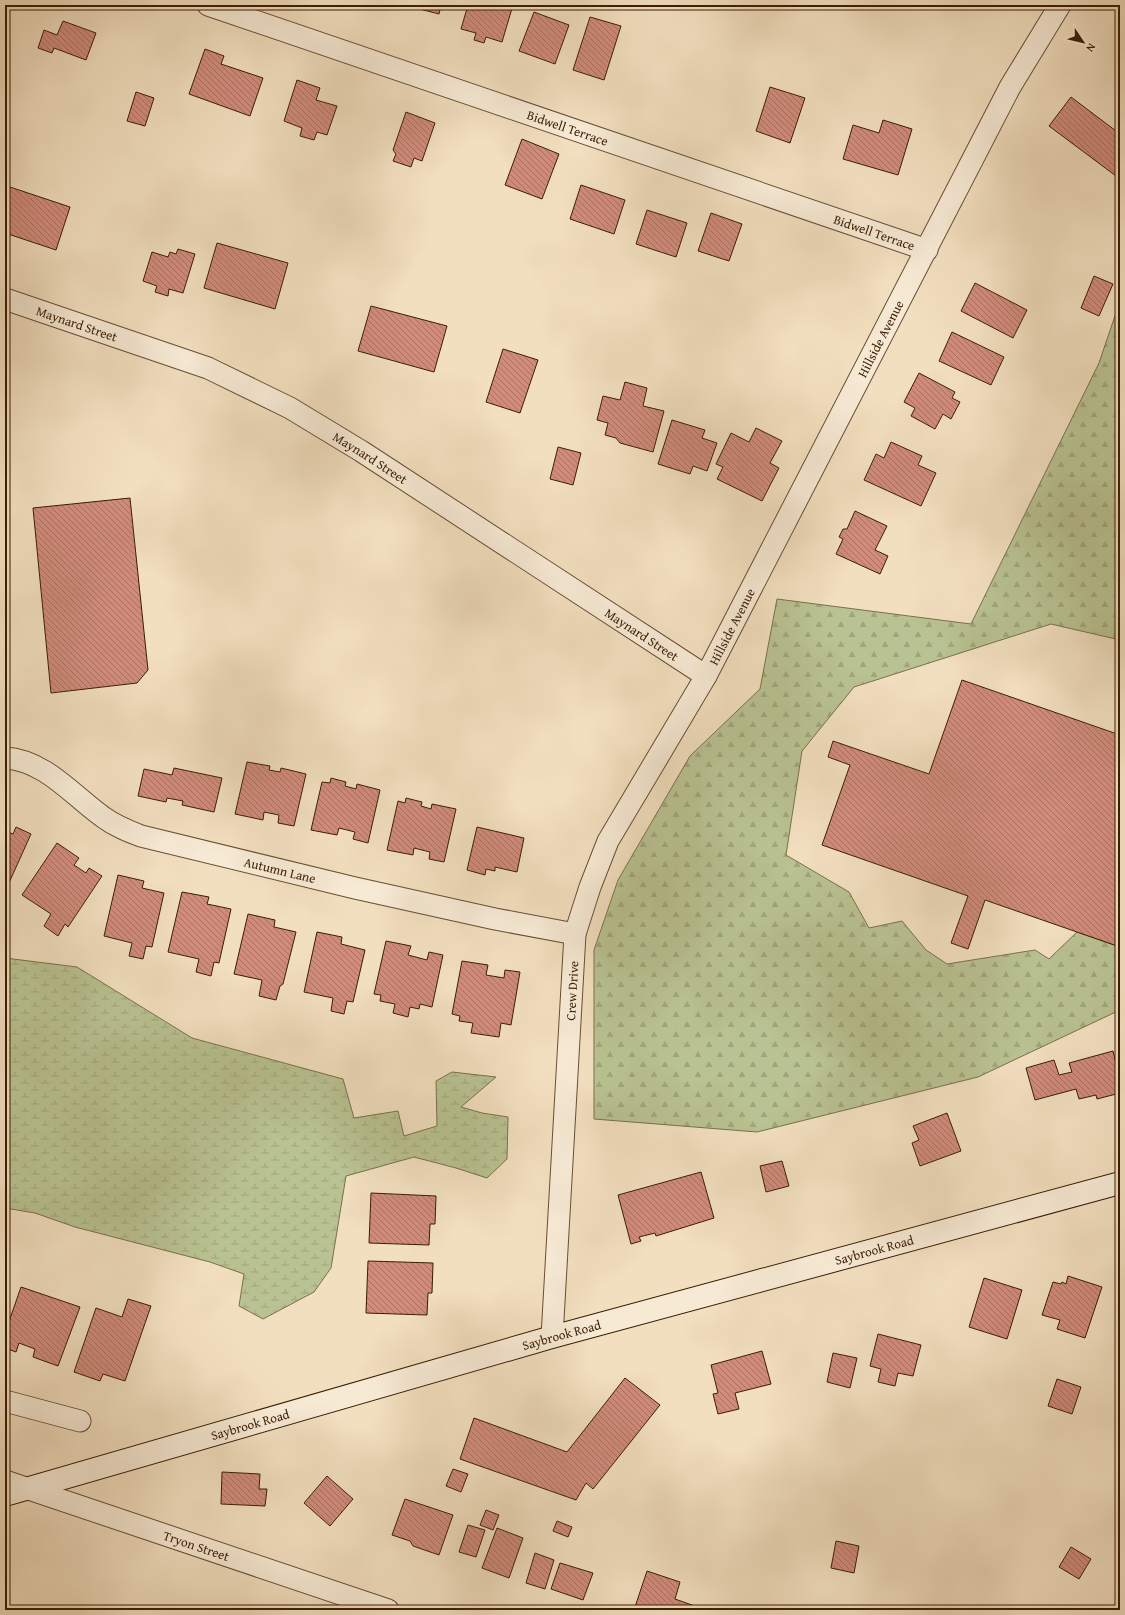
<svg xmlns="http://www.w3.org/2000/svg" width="1125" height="1615" font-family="'Gentium Book Plus',serif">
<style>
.forest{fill:url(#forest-firs);stroke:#7a704a}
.wetland{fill:url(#wetland-marsh);stroke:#7a704a}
.building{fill:url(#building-back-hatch);stroke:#3b1d03}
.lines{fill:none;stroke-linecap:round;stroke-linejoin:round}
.minor-casing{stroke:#694e32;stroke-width:23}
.secondary-casing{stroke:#3b1d03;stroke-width:24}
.minor{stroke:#f7ead5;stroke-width:21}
.secondary{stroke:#f7ead5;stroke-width:22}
.labels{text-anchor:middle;stroke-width:3.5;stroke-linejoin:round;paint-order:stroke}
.street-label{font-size:13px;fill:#3b1d03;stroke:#f7ead5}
</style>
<defs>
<pattern id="forest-firs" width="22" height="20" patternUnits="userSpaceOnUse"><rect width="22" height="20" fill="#b9c292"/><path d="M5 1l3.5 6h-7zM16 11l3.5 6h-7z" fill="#a0a67c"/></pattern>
<pattern id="wetland-marsh" width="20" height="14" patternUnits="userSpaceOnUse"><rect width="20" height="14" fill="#b9c292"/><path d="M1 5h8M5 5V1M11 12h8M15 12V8" fill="none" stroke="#a0a67c"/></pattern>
<pattern id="building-back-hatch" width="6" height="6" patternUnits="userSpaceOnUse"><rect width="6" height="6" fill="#d28b7b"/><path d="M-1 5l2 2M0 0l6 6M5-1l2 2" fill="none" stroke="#ac7163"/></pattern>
</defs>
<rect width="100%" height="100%" fill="#f2dfbf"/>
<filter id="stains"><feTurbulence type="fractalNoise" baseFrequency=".005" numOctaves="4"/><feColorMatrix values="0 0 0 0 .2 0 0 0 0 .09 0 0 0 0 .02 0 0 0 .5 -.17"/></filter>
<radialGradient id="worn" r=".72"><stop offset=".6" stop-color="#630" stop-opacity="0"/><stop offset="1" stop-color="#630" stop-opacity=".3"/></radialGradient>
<polygon class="forest" points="1120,301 1120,640 1051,624 854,687 802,751 786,855 849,892 869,928 902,921 926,950 947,964 1035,950 1049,959 1077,932 1120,947 1120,1010 978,1077 757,1132 594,1119 594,950 618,880 690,756 760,689 777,599 971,624 1099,363"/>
<polygon class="wetland" points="5,958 77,967 192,1038 343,1079 354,1118 398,1111 404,1136 437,1126 436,1081 452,1072 496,1077 461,1107 482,1113 508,1117 507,1159 487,1178 456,1168 414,1157 346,1176 331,1268 314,1292 263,1319 239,1306 244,1274 210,1262 75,1227 35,1213 5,1208"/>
<g class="building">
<polygon points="404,5 441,5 439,14"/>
<polygon points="468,5 513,5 502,42 486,37 484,43 474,40 476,33 461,29"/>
<polygon points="534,12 569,25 555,64 519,51"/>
<polygon points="590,17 621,26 604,80 573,70"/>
<polygon points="63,21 96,33 86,60 54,48 52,53 38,48 44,30 57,35"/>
<polygon points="205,49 224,56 221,64 263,78 250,116 189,94"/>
<polygon points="297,80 320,88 316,100 337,106 327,135 317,132 314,140 300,136 302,128 284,121"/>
<polygon points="770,87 805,98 790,143 756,131"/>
<polygon points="136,92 154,98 145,126 127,121"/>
<polygon points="1071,97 1120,134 1120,179 1049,126"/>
<polygon points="406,112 435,123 422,161 414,158 411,167 393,161 396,154 393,150"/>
<polygon points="883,120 912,129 898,175 843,159 853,125 879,133"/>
<polygon points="522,139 559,154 542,199 505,185"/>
<polygon points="581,185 625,200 614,234 570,219"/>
<polygon points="7,186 70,207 56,250 5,233 5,192"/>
<polygon points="647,210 687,223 676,257 636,244"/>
<polygon points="711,213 742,224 729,261 698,251"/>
<polygon points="217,243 288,263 275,309 204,288"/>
<polygon points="178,249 195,254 183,293 169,289 168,296 155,292 157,286 143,281 152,252 168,257 170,252 176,254"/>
<polygon points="1094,276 1113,284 1099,316 1081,308"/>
<polygon points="975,283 1027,310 1013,338 961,311"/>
<polygon points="371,306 447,326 434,372 358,351"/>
<polygon points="952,332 1004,357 991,385 939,361"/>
<polygon points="503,349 538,360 520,413 486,402"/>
<polygon points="919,373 955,392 952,398 960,402 951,419 943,414 935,429 911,416 915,408 904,402"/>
<polygon points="625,382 647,388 643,406 664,411 653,452 620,443 616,438 605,435 608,423 597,420 603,396 620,400"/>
<polygon points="672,420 705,430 702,438 717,443 707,471 693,466 690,474 658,464"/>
<polygon points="756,428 782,441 770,463 779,468 762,501 717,479 723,467 716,464 731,433 749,442"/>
<polygon points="891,442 922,456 918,465 936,473 921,506 864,480 876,454 884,458"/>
<polygon points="558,447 581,453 573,485 550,479"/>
<rect x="5" y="488" width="2" height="24"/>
<polygon points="130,498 148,670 137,683 51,693 33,508"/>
<polygon points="855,511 887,526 875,550 888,556 880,574 836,554 843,539 839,537 843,529 847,529"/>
<polygon points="962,680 1120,735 1120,947 985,900 968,949 951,943 968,896 822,845 850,765 828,757 833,741 929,774"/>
<polygon points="247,762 270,766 269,770 280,772 281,768 306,774 294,826 278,823 279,815 264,812 263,820 235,814"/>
<polygon points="174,768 222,778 214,812 182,805 183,801 167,798 166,802 138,796 144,769 172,775"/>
<polygon points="331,778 346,782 345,786 356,789 357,784 380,790 368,843 353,839 355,832 339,828 337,835 311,830 322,782 330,783"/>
<polygon points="406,798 422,802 421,806 431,809 432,804 456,809 444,862 429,859 430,852 414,848 413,855 387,850 398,801 405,803"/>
<polygon points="16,827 31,834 8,885 5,884 5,831 13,834"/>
<polygon points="477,827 524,838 517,872 495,867 495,871 486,869 485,875 467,870"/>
<polygon points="57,843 79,858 74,865 86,873 89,868 102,876 68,927 65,924 58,936 44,926 51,914 22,895"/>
<polygon points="118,875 144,881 142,888 164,893 152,947 146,946 143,959 129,956 132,943 104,936"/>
<polygon points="182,892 209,897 207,904 231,909 219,963 214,962 211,976 196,972 199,959 168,952"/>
<polygon points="248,914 275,920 274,927 296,932 283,984 280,986 276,1000 259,996 262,980 234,974"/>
<polygon points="317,932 342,937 341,944 365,950 353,1002 347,1001 344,1014 331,1011 333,998 304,992"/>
<polygon points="386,941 411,946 408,955 427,960 429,952 443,955 432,1007 420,1004 419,1009 410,1007 408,1017 393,1013 395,1004 380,1001 381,995 374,994"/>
<polygon points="462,961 488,965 486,975 504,978 505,970 520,972 511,1025 501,1023 499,1037 471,1033 473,1023 459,1021 460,1016 452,1014"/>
<polygon points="1113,1051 1120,1079 1120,1093 1097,1099 1096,1095 1079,1099 1076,1089 1035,1100 1026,1068 1054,1060 1059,1075 1072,1072 1069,1063"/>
<polygon points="947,1113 961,1151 920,1166 912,1143 919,1140 913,1126"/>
<polygon points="782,1161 789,1186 766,1192 760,1166"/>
<polygon points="701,1172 714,1218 656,1236 655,1233 639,1237 641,1241 631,1244 618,1195"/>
<polygon points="371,1193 436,1196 435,1224 430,1224 429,1245 369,1243"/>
<polygon points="368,1261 433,1263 432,1293 428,1293 427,1315 366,1313"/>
<polygon points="1068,1276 1102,1287 1085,1338 1057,1329 1060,1320 1042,1315 1053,1282 1061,1284 1062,1282 1066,1284"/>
<polygon points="984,1278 1022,1290 1007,1339 969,1327"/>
<polygon points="21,1287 80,1307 58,1366 33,1357 35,1349 19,1343 16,1352 5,1348 5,1333"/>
<polygon points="128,1299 151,1306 125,1381 103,1374 100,1381 74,1372 96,1308 122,1317"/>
<polygon points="878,1334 921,1345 913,1376 898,1373 895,1386 878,1382 881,1369 870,1366"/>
<polygon points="762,1351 771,1384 735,1393 739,1409 718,1414 713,1394 718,1393 711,1365"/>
<polygon points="833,1353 857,1358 850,1388 827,1382"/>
<polygon points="625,1378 660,1405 593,1489 586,1483 576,1500 460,1459 474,1418 567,1452"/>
<polygon points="1057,1379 1081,1387 1072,1414 1048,1406"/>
<polygon points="453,1469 468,1474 461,1492 446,1486"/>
<polygon points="222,1472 260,1474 259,1489 267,1489 265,1506 221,1504"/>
<polygon points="327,1476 353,1499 330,1526 304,1503"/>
<polygon points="405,1499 453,1515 439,1555 413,1546 410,1541 392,1535"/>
<polygon points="486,1510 499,1515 493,1530 480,1525"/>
<polygon points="557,1521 572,1527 568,1537 553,1531"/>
<polygon points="468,1525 485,1530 476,1557 459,1552"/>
<polygon points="497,1528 523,1538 509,1578 482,1568"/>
<polygon points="836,1541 859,1546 854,1573 831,1568"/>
<polygon points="1071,1547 1091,1559 1079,1579 1059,1567"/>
<polygon points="535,1553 554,1560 545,1589 526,1583"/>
<polygon points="560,1563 593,1573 583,1600 551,1589"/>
<polygon points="647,1571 680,1582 675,1599 706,1610 634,1610"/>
</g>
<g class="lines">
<g class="minor-casing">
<g id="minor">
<path id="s1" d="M208,5L927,250"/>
<path id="s2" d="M5,299L208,368L290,408L361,451L706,676"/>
<path id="s3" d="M5,758C45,760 73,796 103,817C115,826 128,831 141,836L355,888L495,919L575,934"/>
<path id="s4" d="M552,1337L575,934L590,887L608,841L706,676L1010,87L1060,5"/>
<polyline points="5,1401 80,1421"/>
<path id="s5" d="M5,1481L388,1610"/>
</g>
</g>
<g class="secondary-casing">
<g id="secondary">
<path id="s6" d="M5,1495L552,1337L1120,1183"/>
</g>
</g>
<use href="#minor" class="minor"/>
<use href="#secondary" class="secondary"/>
</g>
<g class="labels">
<g class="street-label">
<text dy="5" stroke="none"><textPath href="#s1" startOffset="380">Bidwell Terrace</textPath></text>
<text dy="5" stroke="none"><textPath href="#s1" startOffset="704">Bidwell Terrace</textPath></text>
<text dy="5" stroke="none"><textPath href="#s2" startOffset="76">Maynard Street</textPath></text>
<text dy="5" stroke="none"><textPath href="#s4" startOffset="1074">Hillside Avenue</textPath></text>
<text dy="5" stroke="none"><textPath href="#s2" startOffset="400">Maynard Street</textPath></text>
<text dy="5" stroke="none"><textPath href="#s4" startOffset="750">Hillside Avenue</textPath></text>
<text dy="5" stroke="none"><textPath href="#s2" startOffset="724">Maynard Street</textPath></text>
<text dy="5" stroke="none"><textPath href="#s3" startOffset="302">Autumn Lane</textPath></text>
<text dy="5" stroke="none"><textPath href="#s4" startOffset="347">Crew Drive</textPath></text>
<text dy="5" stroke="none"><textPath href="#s6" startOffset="903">Saybrook Road</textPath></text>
<text dy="5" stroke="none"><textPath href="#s6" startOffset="579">Saybrook Road</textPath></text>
<text dy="5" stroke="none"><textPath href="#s6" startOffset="255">Saybrook Road</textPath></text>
<text dy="5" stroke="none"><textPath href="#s5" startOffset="202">Tryon Street</textPath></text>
</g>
</g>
<rect width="1125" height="1615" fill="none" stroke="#f2dfbf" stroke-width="20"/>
<rect x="6" y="6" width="1113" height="1603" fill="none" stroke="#3b1d03" stroke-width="2"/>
<rect x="10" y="10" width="1105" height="1595" fill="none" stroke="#3b1d03"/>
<g transform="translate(1083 42) rotate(125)" stroke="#f7ead5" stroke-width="3" paint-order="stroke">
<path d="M0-3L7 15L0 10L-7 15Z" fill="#3b1d03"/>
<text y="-6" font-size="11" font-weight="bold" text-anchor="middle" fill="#3b1d03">N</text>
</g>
<rect width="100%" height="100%" filter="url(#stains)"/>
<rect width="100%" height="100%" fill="url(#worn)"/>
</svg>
